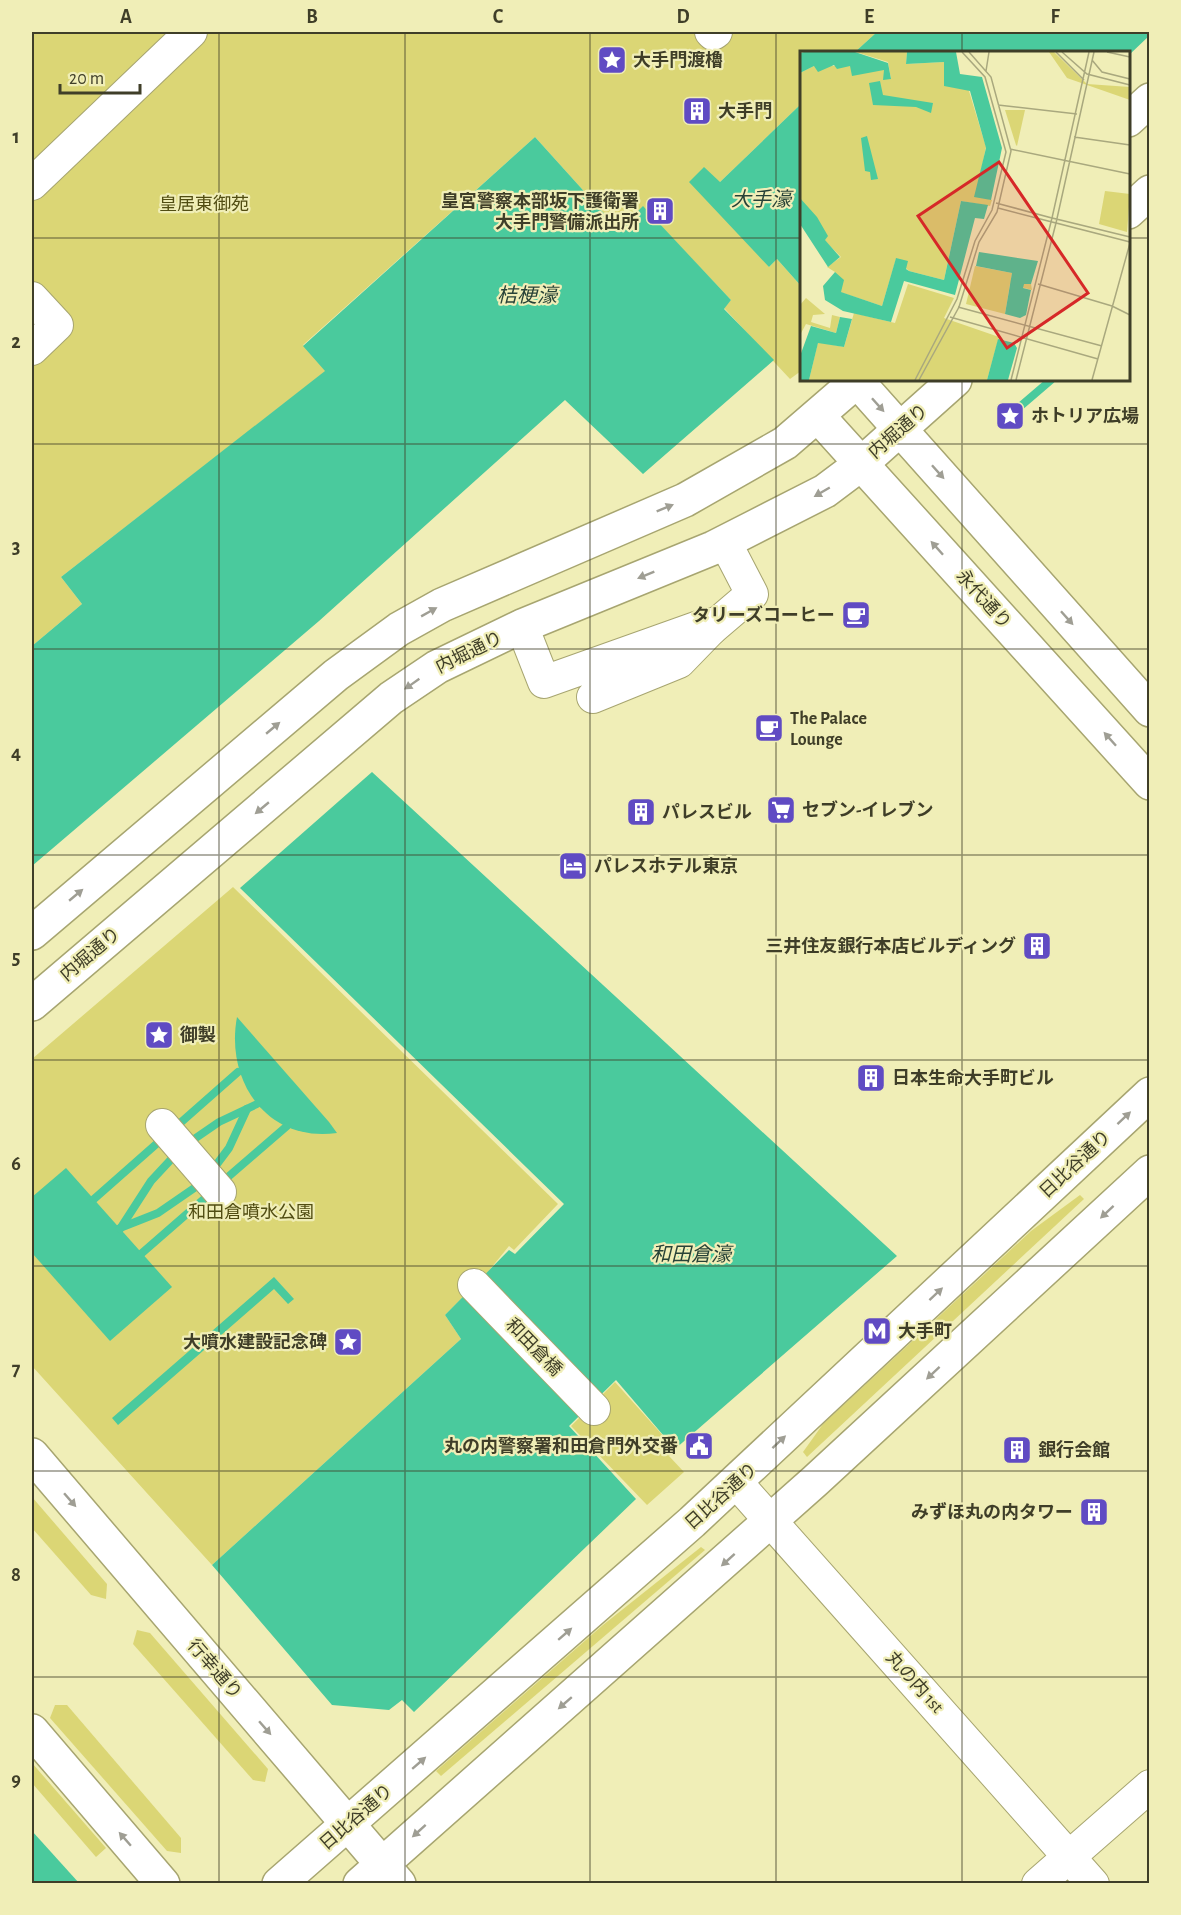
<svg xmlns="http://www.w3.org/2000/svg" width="1181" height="1915" font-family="'Alegreya Sans','Noto Sans JP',sans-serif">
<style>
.green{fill:#dbd675}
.water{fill:#4aca9d}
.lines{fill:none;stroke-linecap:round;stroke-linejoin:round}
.stream{stroke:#4aca9d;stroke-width:8}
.minor-casing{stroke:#a7a570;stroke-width:34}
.major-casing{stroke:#a7a570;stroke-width:36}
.highway-casing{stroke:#a7a570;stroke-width:36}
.minor{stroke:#fff;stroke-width:32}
.major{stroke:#fff;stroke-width:33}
.highway{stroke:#fff;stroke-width:33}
.oneway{fill:#9f9e94}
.grid{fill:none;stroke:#3f3e28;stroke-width:1.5;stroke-opacity:0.55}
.labels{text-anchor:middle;stroke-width:4.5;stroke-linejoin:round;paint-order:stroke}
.poi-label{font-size:18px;font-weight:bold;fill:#3f3e28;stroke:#f0eeb7;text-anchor:start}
.park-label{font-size:18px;fill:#514d12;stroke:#f0eeb7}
.street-label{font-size:18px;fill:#3f3e28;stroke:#f0eeb7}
.water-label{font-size:20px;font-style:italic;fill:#274237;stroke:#f0eeb7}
.inset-road{fill:none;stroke:#a9a87e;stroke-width:1.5}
.view{fill:#d62828;fill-opacity:0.15;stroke:#d62828;stroke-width:3}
.inset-edge{fill:none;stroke:#3f3e28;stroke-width:3}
.neatline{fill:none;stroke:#3f3e28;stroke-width:2}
.grid-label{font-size:20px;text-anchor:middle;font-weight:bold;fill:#3f3e28}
</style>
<rect width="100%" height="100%" fill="#f0eeb7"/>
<g class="green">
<polygon points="32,32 877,32 855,52 802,52 801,104 720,182 769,267 777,259 801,286 801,371 790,379 724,308 731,300 643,207 619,230 535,137 303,345 326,371 61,577 82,604 32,646"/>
<polygon points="233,887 558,1204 514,1250 509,1246 487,1273 603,1394 615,1382 675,1449 669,1456 684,1472 647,1505 571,1426 580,1417 464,1296 445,1315 461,1339 212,1565 32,1366 32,1059"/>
<polygon points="1080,1195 1084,1199 807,1457 803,1452 823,1424 1031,1231"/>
<polygon points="32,1497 107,1584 106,1599 91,1595 32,1528"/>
<polygon points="701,1547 705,1550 441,1776 436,1771 603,1625"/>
<polygon points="137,1630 150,1633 268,1769 265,1782 253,1780 133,1644"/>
<polygon points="55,1705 67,1705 181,1838 181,1853 167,1851 50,1718"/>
<polygon points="32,1763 106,1848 96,1857 32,1783"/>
</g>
<g class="water">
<polygon points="877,32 1149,32 1150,35 1129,55 1128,52 855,52"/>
<polygon points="801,104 801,286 777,259 769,267 689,182 704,167 720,182"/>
<polygon points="535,137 619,230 643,206 731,300 724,309 774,360 643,474 565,400 319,621 32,866 32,646 82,604 61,577 325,371 303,346"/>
<polygon points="372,772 897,1256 675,1449 616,1380 569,1426 636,1499 414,1712 402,1700 389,1710 332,1705 212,1565 461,1339 445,1315 509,1250 515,1254 564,1204 240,888"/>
<path d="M237,1017L329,1122L337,1133C267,1143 225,1081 237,1017Z"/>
<polygon points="66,1168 172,1287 110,1341 32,1253 32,1197"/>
<polygon points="274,1277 294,1299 288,1304 274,1289 118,1425 112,1418"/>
<polygon points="32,1831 79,1883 32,1883"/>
</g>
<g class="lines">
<g class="stream">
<polyline points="1016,410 1051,380"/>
<polyline points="187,1144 219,1122 257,1104"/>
<polyline points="211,1172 229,1148 247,1109"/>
<polyline points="221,1183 287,1126"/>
<polyline points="94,1199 238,1072"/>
<polyline points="120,1228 158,1213 203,1182"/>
<polyline points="120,1229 151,1181 177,1153"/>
<polyline points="142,1253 212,1192"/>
</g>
<g class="minor-casing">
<g id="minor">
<polyline points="711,32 713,34 716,32"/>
<polyline points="32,184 191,32"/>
<polyline points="32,298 57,325 32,349"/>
<polyline points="522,626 544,682 707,624 711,629 679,662 593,697"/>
<polyline points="711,629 752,594 725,542"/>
<polyline points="162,1125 220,1192"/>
<polyline points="474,1285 594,1409"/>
<polyline points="736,1482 1093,1884"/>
<polyline points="1038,1884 1150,1786"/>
</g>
</g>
<g class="major-casing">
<g id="major">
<polyline points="1128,120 1150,100"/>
<polyline points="1128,212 1150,192"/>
<polyline points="857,381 1150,710"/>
<polyline points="818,416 1150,783"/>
<polyline points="32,933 336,675 399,629 442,605 685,500 785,443 858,380"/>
<polyline points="32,1004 391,698 437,667 522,626 713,548 825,491 861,464 955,380"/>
<polyline points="32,1455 399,1884"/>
<polyline points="32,1731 163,1884"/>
</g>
</g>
<g class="highway-casing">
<g id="highway">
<polyline points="279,1884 692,1522 1150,1094"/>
<polyline points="360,1884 815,1481 1150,1172"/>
</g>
</g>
<use href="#minor" class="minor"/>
<use href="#major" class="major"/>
<use href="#highway" class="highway"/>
</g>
<defs><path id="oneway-solid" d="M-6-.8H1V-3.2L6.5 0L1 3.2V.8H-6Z" transform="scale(1.5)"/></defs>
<g class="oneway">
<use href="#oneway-solid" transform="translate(878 405) rotate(48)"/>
<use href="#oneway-solid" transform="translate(938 472) rotate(48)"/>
<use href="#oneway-solid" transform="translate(822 492) rotate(150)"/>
<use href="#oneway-solid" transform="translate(665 508) rotate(-22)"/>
<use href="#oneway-solid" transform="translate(937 548) rotate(-132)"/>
<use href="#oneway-solid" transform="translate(646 575) rotate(158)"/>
<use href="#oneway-solid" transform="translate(429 612) rotate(-29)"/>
<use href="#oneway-solid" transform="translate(1067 618) rotate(48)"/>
<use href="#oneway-solid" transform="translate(412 684) rotate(145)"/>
<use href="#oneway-solid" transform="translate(273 728) rotate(-40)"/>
<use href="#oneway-solid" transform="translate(1110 739) rotate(-132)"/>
<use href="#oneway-solid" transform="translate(262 808) rotate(140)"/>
<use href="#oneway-solid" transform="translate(76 895) rotate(-40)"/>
<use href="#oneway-solid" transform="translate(1124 1118) rotate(-43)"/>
<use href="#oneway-solid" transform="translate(1107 1212) rotate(137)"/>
<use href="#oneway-solid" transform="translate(936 1294) rotate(-43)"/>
<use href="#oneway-solid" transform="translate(933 1373) rotate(137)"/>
<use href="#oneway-solid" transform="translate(779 1442) rotate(-43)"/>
<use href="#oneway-solid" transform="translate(70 1500) rotate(49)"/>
<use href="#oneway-solid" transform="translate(728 1560) rotate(138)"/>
<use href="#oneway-solid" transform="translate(565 1634) rotate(-41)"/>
<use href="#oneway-solid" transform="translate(565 1703) rotate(139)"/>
<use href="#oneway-solid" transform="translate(265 1728) rotate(49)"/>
<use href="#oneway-solid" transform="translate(419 1763) rotate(-41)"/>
<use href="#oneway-solid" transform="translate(419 1831) rotate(138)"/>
<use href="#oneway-solid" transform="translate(125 1839) rotate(-131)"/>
</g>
<path class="grid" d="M219,32V1884M405,32V1884M590,32V1884M776,32V1884M962,32V52M32,238H802M1128,238H1150M962,380V1884M32,444H1150M32,649H1150M32,855H1150M32,1060H1150M32,1266H1150M32,1471H1150M32,1677H1150"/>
<defs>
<g id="sight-square" transform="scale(1.5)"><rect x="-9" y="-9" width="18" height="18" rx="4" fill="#604bc3" stroke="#f0eeb7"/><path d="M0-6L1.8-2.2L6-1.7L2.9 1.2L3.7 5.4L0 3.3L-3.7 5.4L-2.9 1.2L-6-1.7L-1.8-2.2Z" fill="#fff"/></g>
<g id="building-square" transform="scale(1.5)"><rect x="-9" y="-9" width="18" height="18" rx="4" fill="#604bc3" stroke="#f0eeb7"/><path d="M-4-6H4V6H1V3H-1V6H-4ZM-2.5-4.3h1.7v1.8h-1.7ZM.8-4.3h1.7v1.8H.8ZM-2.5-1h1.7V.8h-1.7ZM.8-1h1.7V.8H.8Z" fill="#fff"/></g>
<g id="cafe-square" transform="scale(1.5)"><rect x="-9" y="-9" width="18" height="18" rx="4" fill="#604bc3" stroke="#f0eeb7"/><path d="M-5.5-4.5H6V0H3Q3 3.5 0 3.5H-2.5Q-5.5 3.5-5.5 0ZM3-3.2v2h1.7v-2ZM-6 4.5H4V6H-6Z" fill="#fff"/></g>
<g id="supermarket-square" transform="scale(1.5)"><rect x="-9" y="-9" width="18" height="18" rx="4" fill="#604bc3" stroke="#f0eeb7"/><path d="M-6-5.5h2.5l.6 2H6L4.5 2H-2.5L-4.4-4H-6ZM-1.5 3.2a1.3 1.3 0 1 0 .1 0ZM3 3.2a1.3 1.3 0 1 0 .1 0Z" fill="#fff"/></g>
<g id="hotel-square" transform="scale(1.5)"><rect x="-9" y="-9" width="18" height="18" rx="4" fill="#604bc3" stroke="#f0eeb7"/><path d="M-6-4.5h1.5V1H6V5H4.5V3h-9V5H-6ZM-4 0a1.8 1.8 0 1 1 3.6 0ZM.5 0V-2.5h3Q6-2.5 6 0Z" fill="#fff"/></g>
<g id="metro-square" transform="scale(1.5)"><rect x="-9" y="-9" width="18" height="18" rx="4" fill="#604bc3" stroke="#f0eeb7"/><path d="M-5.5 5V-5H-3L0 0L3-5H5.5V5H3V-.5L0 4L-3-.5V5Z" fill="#fff"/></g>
<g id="civic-square" transform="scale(1.5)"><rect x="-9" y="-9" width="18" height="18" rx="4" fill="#604bc3" stroke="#f0eeb7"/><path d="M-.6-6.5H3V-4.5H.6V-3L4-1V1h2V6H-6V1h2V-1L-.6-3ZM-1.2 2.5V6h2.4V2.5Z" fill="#fff"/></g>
</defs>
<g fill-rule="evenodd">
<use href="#sight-square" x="612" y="60"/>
<use href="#building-square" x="697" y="111"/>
<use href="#building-square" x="660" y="211"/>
<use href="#sight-square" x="1010" y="416"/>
<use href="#cafe-square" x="856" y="615"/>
<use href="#cafe-square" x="769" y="728"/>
<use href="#supermarket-square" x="781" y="810"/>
<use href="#building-square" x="641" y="812"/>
<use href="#hotel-square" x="573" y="866"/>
<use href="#building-square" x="1037" y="946"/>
<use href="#sight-square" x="159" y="1035"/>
<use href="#building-square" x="871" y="1078"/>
<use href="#metro-square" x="877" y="1331"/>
<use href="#sight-square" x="348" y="1342"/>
<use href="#civic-square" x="699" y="1446"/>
<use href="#building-square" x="1017" y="1450"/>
<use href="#building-square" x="1094" y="1512"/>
</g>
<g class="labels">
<g class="poi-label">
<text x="633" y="66">大手門渡櫓</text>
<text x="718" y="117">大手門</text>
<text x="639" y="207" text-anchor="end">皇宮警察本部坂下護衛署<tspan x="639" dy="21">大手門警備派出所</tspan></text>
<text x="1031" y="422">ホトリア広場</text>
<text x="835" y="621" text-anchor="end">タリーズコーヒー</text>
<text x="790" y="724">The Palace<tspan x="790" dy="21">Lounge</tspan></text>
<text x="802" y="816">セブン-イレブン</text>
<text x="662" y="818">パレスビル</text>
<text x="594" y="872">パレスホテル東京</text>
<text x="1016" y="952" text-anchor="end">三井住友銀行本店ビルディング</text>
<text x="180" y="1041">御製</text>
<text x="892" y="1084">日本生命大手町ビル</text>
<text x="898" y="1337">大手町</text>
<text x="327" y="1348" text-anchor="end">大噴水建設記念碑</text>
<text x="678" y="1452" text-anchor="end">丸の内警察署和田倉門外交番</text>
<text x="1038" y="1456">銀行会館</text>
<text x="1073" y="1518" text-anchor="end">みずほ丸の内タワー</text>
</g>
<g class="park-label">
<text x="204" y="210">皇居東御苑</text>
<text x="251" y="1218">和田倉噴水公園</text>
</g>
<g class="street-label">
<text transform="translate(898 431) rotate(-41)" y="6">内堀通り</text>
<text transform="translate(984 599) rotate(48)" y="6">永代通り</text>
<text transform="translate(469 652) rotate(-26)" y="6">内堀通り</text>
<text transform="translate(90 954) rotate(-40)" y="6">内堀通り</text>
<text transform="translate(1075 1164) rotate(-43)" y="6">日比谷通り</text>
<text transform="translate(534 1347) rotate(46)" y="6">和田倉橋</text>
<text transform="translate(721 1496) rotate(-42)" y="6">日比谷通り</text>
<text transform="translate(215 1669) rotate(49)" y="6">行幸通り</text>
<text transform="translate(915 1682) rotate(48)" y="6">丸の内 1st</text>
<text transform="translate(356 1817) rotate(-41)" y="6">日比谷通り</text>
</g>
<g class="water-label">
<text x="761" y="206">大手濠</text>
<text x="527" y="302">桔梗濠</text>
<text x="691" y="1261">和田倉濠</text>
</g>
</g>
<g transform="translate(800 51)">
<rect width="330" height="330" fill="#f0eeb7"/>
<path d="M56,1H107L106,13L144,11L169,40L186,96L176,145L192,149L190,155L161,150L144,229L109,220L96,208L82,255L40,241L35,221L27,216L41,206L24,189L27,185L0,147V22L14,15H50L85,19L91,28L88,11ZM249,1H254L287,33L330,36V49L267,27ZM205,59H225L217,95L216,94ZM305,140L330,143L327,181L299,173ZM175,215L212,222L211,230L231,233L232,239L210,233L205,263L166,253ZM108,233L154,247L144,267L199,286L187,329H9L18,291L44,296L54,262L95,272ZM6,247L25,263L13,264L11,271L30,277L32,264L40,266L36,282L6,273L0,284V254Z" fill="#dbd675"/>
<path d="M4,1H55L88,12L91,28L83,29L84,19L52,25L50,15L37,18L34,14L18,21L14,15L0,22V2ZM107,1H156L160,23L182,26L202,97L191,149L174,146L186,97L170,40L144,35V11L106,13ZM80,30L83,44L133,52L131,62L116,56L73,54L69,32ZM67,85L78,128L71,129L70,121L65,120L61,87ZM0,147L17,166L28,185L25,189L40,206L28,216L0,173ZM161,150L188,154L184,168L175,167L155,244L104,230L91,271L43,260L25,249L23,235L35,221L44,229L41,241L82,255L96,207L108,210L106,218L109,220L144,229ZM179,201L238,210L231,233H224L223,237L231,239L226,264L220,267L205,263L212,222L176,215ZM40,266L52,268L44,296L18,292L9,329H0V305L11,275L36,282ZM198,288L214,292L217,297L208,329H187Z" fill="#4aca9d"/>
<path class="inset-road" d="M256,1L284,29M262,1L287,23L330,34M307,1L330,6M292,9L302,21L330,28M186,20L189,1M198,54L277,63M274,86L330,94M210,98L330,123M196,152L252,167L289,1M198,157L256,172L294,1M238,233L312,255M312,255L330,264M158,256L302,295M150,266L298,308M115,329L157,248L175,190L192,159L206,101L185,26L162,1M119,329L159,256L179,191L197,161L211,100L191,26L169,1M211,329L252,167L330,186M216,329L256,172L330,191M292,329L330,192"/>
<path class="view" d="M199,111L288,242L207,297L118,165Z"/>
<rect width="330" height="330" class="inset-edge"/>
</g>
<rect width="1181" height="1915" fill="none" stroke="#f0eeb7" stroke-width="66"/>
<path d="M60 84v9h80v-9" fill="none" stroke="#3f3e28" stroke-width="3"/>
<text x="69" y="84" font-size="18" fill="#3f3e28" stroke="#f0eeb7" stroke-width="4.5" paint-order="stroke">20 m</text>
<rect x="33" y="33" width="1115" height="1849" class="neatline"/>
<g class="grid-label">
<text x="126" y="23">A</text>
<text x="312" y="23">B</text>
<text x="498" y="23">C</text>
<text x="683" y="23">D</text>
<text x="869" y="23">E</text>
<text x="1055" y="23">F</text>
<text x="16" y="143">1</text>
<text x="16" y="348">2</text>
<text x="16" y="553">3</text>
<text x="16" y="759">4</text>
<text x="16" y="964">5</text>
<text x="16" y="1170">6</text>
<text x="16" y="1375">7</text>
<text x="16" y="1581">8</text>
<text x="16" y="1786">9</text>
</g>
</svg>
